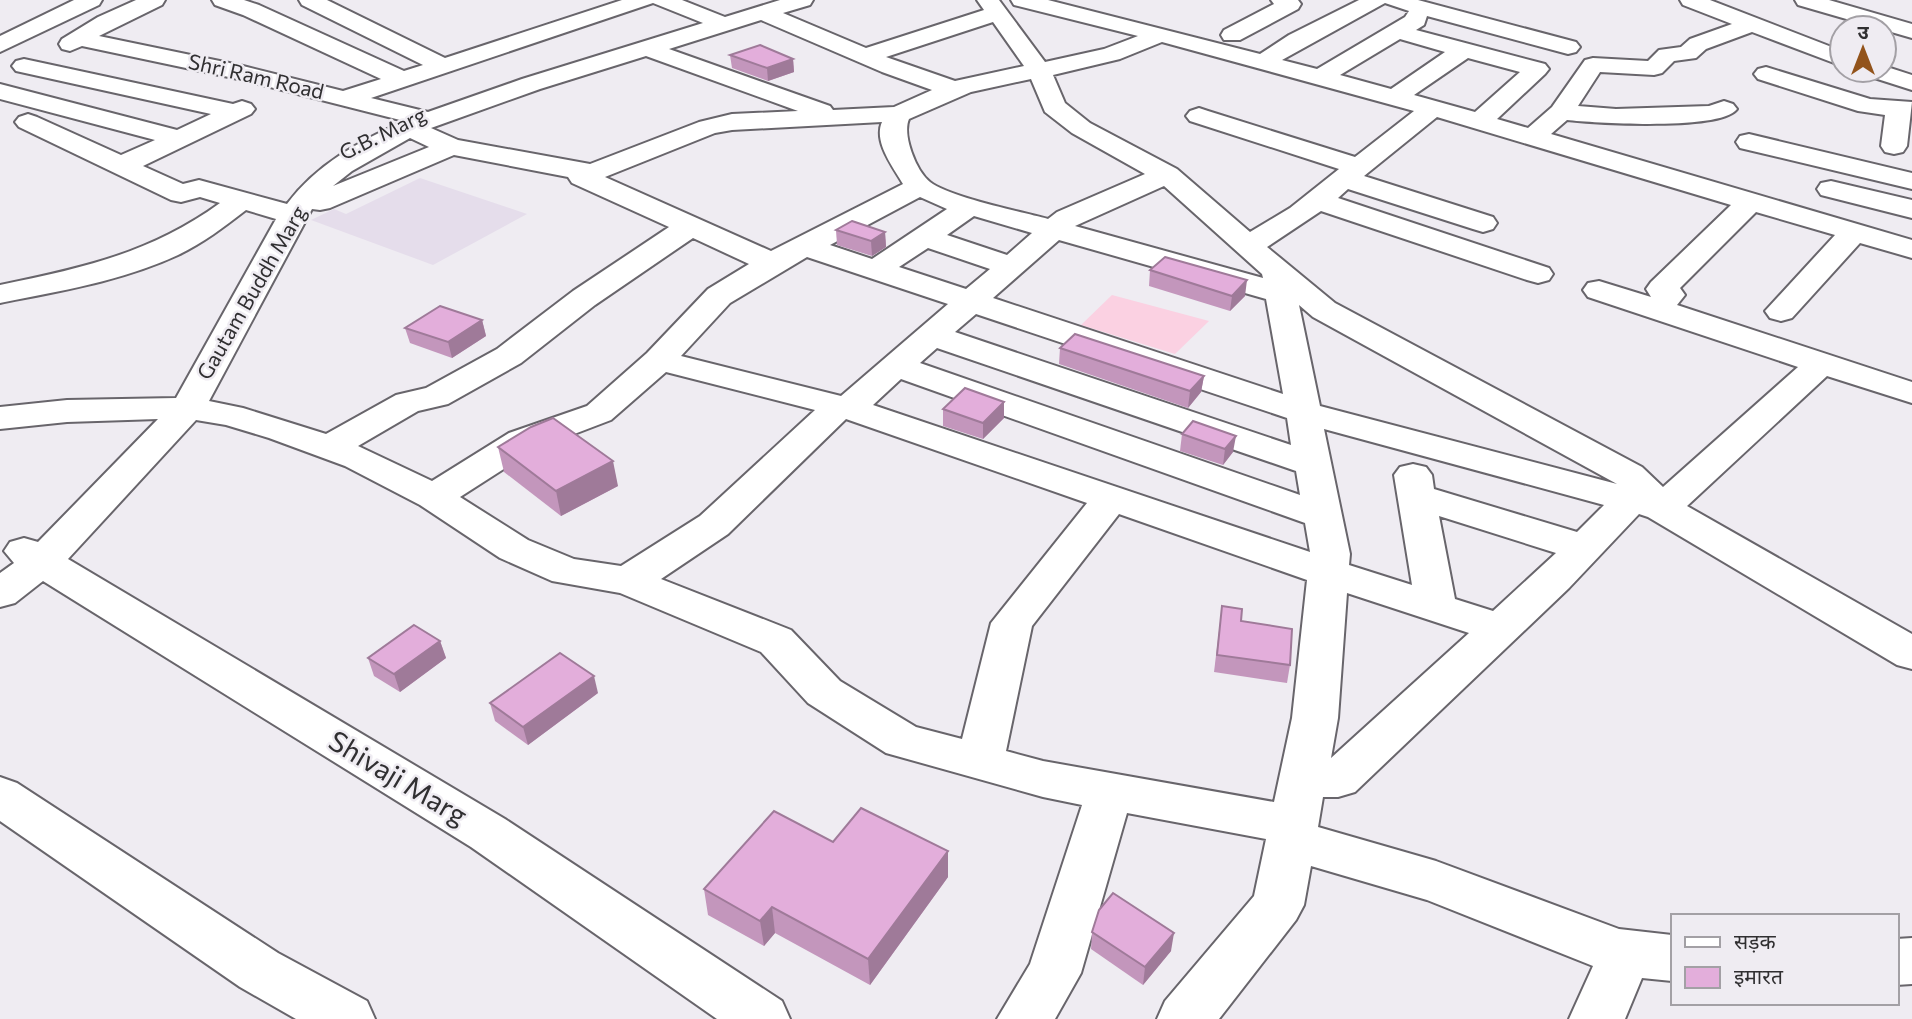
<svg xmlns="http://www.w3.org/2000/svg" width="1912" height="1019" font-family="Commissioner,'Noto Sans Devanagari',sans-serif">
<style>
.built{fill:#e5ddeb}
.green{fill:#fbd1e2}
.lines{fill:none;stroke-linecap:round;stroke-linejoin:round}
.minor-casing{stroke:#68656b;stroke-width:4}
.minor{fill:#fff;fill-rule:evenodd}
.wall{fill:#c396bc}
.shaded-wall{fill:#9f7a99}
.building{fill:#e3aedb;stroke:#9f7a99;stroke-width:2}
.labels{text-anchor:middle;stroke-width:5;stroke-linejoin:round;paint-order:stroke}
.far-street-label{font-size:21px;fill:#302f31;stroke:#efecf2}
.near-street-label{font-size:28px;fill:#302f31;stroke:#efecf2}
</style>
<rect width="100%" height="100%" fill="#efecf2"/>
<polygon class="built" points="420,178 527,214 433,265 311,220 334,209 346,214"/>
<polygon class="green" points="1112,295 1209,321 1175,354 1081,325"/>
<g class="lines">
<g class="minor-casing">
<g id="minor">
<polygon points="74,0 102,0 99,5 0,52 0,36"/>
<path d="M136,0H165L162,5L99,36L239,65L343,91L381,79L243,15L215,5L212,0H244L259,5L404,71L423,65L302,5L299,0H327L445,58L622,0H682L725,17L780,0H813L810,5L783,13L866,48L984,10L977,0H999L1045,62L1104,49L1138,36L1014,5L1011,0H1048L1260,54L1289,35L1359,0H1418L1576,42L1580,47L1576,52L1568,54L1427,16L1424,25L1416,30L1545,64L1549,69L1545,74L1497,119L1528,128L1552,107L1585,60L1593,58L1648,61L1659,50L1681,47L1690,39L1732,24L1683,5L1680,0H1710L1842,51V66L1752,32L1706,49L1696,58L1674,61L1662,73L1654,75L1600,72L1578,106L1616,109L1709,106L1724,101L1733,104L1737,109C1721,131 1595,123 1567,120L1551,134L1912,240V258L1860,243L1792,318L1781,321L1770,318L1765,311L1835,235L1756,212L1680,288L1685,295L1677,305L1912,382V403L1827,376L1687,506L1912,634V669L1897,665L1648,517L1639,514L1569,588L1355,792L1338,797H1323L1318,827L1436,861L1619,929L1672,935V981L1642,978L1625,1019H1569L1593,966L1427,900L1311,866L1304,905L1296,920L1219,1019H1157L1165,1001L1254,896L1266,839L1127,813L1081,973L1055,1019H997L1030,964L1082,805L1043,797L886,753L808,703L761,652L620,593L552,581L500,558L420,505L345,466L269,438L226,425L196,420L68,559L505,819L782,1001L790,1019H717L471,847L43,581L15,603L0,607V573L14,563L4,551L10,542L24,538L38,542L158,419L67,422L0,429V407L67,400L176,398L276,219L246,210C224,227 203,243 178,255C122,281 60,291 0,303V285C83,268 151,253 220,203L200,197L181,202L171,200L19,127L15,122L19,117L28,114L37,117L121,155L155,140L0,99V84L177,130L211,114L16,71L12,66L16,61L24,59L233,104L242,101L251,104L255,109L251,114L143,166L183,184L199,180L287,204C317,164 360,141 404,121L238,79L82,46L70,51L62,49L59,44L62,39L98,17ZM653,3L703,23L522,79L428,112L371,98ZM1385,3L1409,11L1405,17L1317,69L1282,60ZM761,20L882,72L932,90L894,107L833,110L830,106L669,49ZM993,22L1024,66L955,81L886,57ZM1400,39L1445,52L1391,89L1340,75ZM1162,42L1414,111L1355,157L1208,111L1199,108L1190,111L1186,116L1190,121L1339,169L1290,208L1250,232L1177,169L1090,123L1065,103L1053,75L1120,59ZM646,56L798,111L732,114L699,122L590,164L458,140L431,128L540,89ZM1468,58L1520,72L1475,112L1414,95ZM1031,79L1045,112L1072,133L1145,174L1057,212L1048,219C1022,212 949,197 930,182C916,171 902,135 909,119L971,92ZM1437,117L1731,205L1651,282L1646,289L1651,297L1599,281L1588,283L1583,290L1588,297L1798,367L1663,487L1642,467L1335,303L1267,247L1321,211L1527,280L1538,283L1549,280L1553,274L1549,268L1338,198L1348,189L1473,229L1483,232L1493,229L1497,223L1493,217L1364,176ZM882,122C873,142 894,168 903,184L771,251L605,177L715,133L732,130ZM410,138L429,147L333,186L352,171ZM454,155L568,177L572,183L669,227L573,291L497,349L426,388L396,395L326,434L243,408L209,401L312,209L320,210L330,208ZM1164,186L1262,274L1263,278L1075,226ZM920,197L947,209L872,259L830,245ZM974,216L1032,233L1007,255L947,235ZM693,238L749,264L708,289L647,353L587,406L509,433L432,481L358,446L418,411L448,404L521,363L595,305ZM1059,240L1266,299L1283,394L993,298ZM928,248L990,269L966,289L899,267ZM807,257L948,304L841,396L681,356L730,303ZM1299,305L1313,317L1617,484L1320,406ZM976,314L1287,418L1291,445L955,332ZM937,348L1296,471L1300,495L920,363ZM666,372L815,410L700,516L621,566L574,559L528,540L460,497L535,449L611,420ZM901,379L1305,523L1310,552L873,405ZM846,419L1087,503L991,623L962,739L916,727L840,681L791,630L661,579L728,534ZM1324,429L1604,505L1577,532L1434,489L1432,475L1426,467L1413,464L1400,467L1394,475L1412,585L1349,565L1350,554ZM1119,514L1307,580L1292,718L1274,802L1043,761L1006,751L1032,626ZM1439,516L1556,553L1493,611L1455,599ZM1347,593L1469,633L1331,758L1338,718Z"/>
<polygon points="1271,0 1298,0 1301,4 1298,9 1240,40 1224,40 1221,35 1224,30 1274,4"/>
<polygon points="1795,0 1829,0 1912,24 1912,38 1798,5"/>
<polygon points="1884,66 1912,75 1912,90 1865,75 1861,70 1884,70"/>
<polygon points="1766,67 1870,99 1912,102 1907,146 1903,152 1894,154 1885,152 1881,146 1885,115 1858,111 1758,79 1754,74 1758,69"/>
<polygon points="1749,134 1912,173 1912,189 1740,148 1736,142 1740,136"/>
<polygon points="1831,181 1912,200 1912,218 1821,195 1817,189 1821,183"/>
<polygon points="0,777 17,783 278,953 367,1001 375,1019 296,1019 240,987 0,821"/>
<polygon points="1912,938 1912,984 1896,985 1896,939"/>
</g>
</g>
<use href="#minor" class="minor"/>
</g>
<g class="wall">
<polygon points="730,55 793,59 794,72 768,81 732,68"/>
<polygon points="836,230 885,232 886,247 872,256 837,245"/>
<polygon points="1150,270 1245,296 1230,311 1149,286"/>
<polygon points="482,320 486,336 452,358 410,343 405,328"/>
<polygon points="1060,348 1204,376 1201,392 1188,408 1059,364"/>
<polygon points="1004,402 1004,418 983,439 943,426 943,409"/>
<polygon points="1193,421 1233,452 1223,465 1180,451 1182,434"/>
<polygon points="498,447 618,486 561,516 504,472"/>
<polygon points="1222,606 1241,621 1290,665 1287,683 1214,672"/>
<polygon points="440,641 446,658 400,692 374,676 368,658"/>
<polygon points="598,693 528,745 495,721 490,703"/>
<polygon points="833,842 948,851 948,877 870,985 775,933 764,946 708,915 704,889"/>
<polygon points="1092,932 1171,951 1143,985 1091,949"/>
</g>
<g class="shaded-wall">
<polygon points="793,59 794,72 768,81 767,68"/>
<polygon points="885,232 886,247 872,256 871,241"/>
<polygon points="1247,280 1245,296 1230,311 1232,296"/>
<polygon points="482,320 486,336 452,358 448,342"/>
<polygon points="1204,376 1201,392 1188,408 1190,391"/>
<polygon points="1004,402 1004,418 983,439 983,423"/>
<polygon points="1236,436 1233,452 1223,465 1225,449"/>
<polygon points="613,461 618,486 561,516 556,491"/>
<polygon points="440,641 446,658 400,692 394,674"/>
<polygon points="594,676 598,693 528,745 523,727"/>
<polygon points="948,851 948,877 870,985 868,959"/>
<polygon points="772,907 775,933 764,946 760,921"/>
<polygon points="1174,933 1171,951 1143,985 1145,967"/>
</g>
<g class="building">
<polygon points="760,45 793,59 767,68 730,55"/>
<polygon points="852,221 885,232 871,241 836,230"/>
<polygon points="1165,257 1247,280 1232,296 1150,270"/>
<polygon points="440,306 482,320 448,342 405,328"/>
<polygon points="1075,334 1204,376 1190,391 1060,348"/>
<polygon points="965,388 1004,402 983,423 943,409"/>
<polygon points="553,418 613,461 556,491 498,447 531,427"/>
<polygon points="1193,421 1236,436 1225,449 1182,434"/>
<polygon points="1222,606 1242,609 1241,621 1292,629 1290,665 1217,655"/>
<polygon points="414,625 440,641 394,674 368,658"/>
<polygon points="560,653 594,676 523,727 490,703"/>
<polygon points="861,808 948,851 868,959 772,907 760,921 704,889 774,811 833,842"/>
<polygon points="1113,893 1174,933 1145,967 1092,932 1099,910"/>
</g>
<g class="labels">
<g class="far-street-label">
<text transform="translate(256 77) rotate(13)" y="7">Shri Ram Road</text>
<text transform="translate(383 134) rotate(-26)" y="7">G.B. Marg</text>
<text transform="translate(252 293) rotate(-60)" y="7">Gautam Buddh Marg</text>
</g>
<g class="near-street-label">
<text transform="translate(398 778) rotate(31)" y="10">Shivaji Marg</text>
</g>
</g>
<rect x="1671" y="914" width="228" height="91" fill="#efecf2" stroke="#a3a0a5" stroke-width="2"/>
<rect x="1685" y="937" width="35" height="10" fill="#ffffff" stroke="#a3a0a5" stroke-width="2"/>
<text x="1734" y="949" font-size="21" fill="#302f31">सड़क</text>
<rect x="1685" y="967" width="35" height="21" fill="#e3aedb" stroke="#a3a0a5" stroke-width="2"/>
<text x="1734" y="984" font-size="21" fill="#302f31">इमारत</text>
<g transform="translate(1863 49)"><circle r="33" fill="#efecf2" stroke="#a3a0a5" stroke-width="2"/>
<path d="M0-5L12 26L0 18L-12 26Z" fill="#92531b"/>
<text y="-10" font-size="19" font-weight="bold" text-anchor="middle" fill="#302f31">उ</text>
</g>
</svg>
